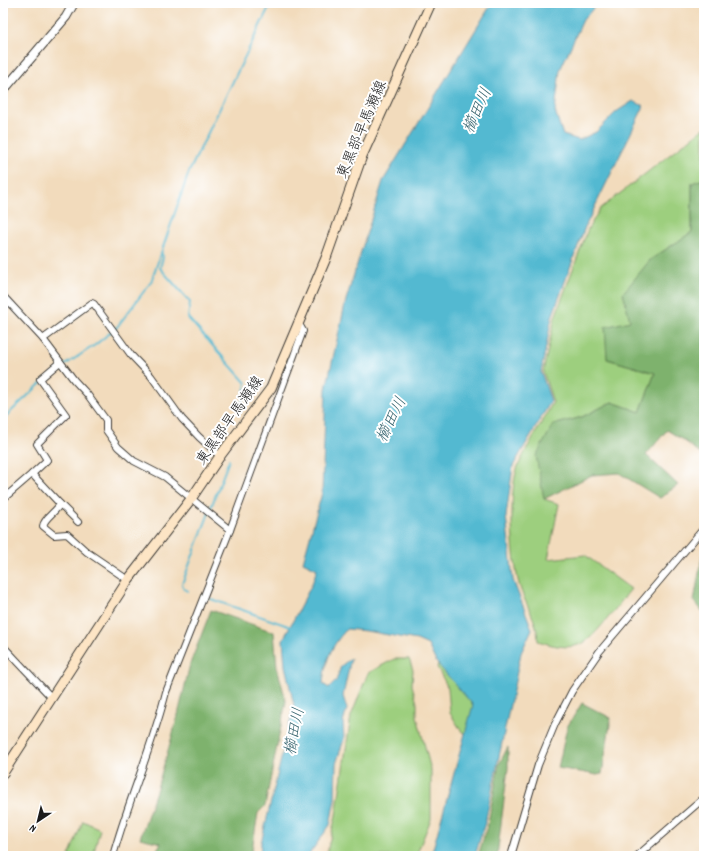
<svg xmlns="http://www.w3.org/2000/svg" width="707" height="859" font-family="Dekko,'Klee One',sans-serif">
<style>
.green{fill:#9dcf7e;stroke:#5c764d}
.forest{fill:#7eb26d;stroke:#4d6744}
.water{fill:#53b9d1;stroke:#386a76}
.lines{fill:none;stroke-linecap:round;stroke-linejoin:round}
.stream{stroke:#53b9d1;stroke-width:2}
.minor-casing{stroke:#3c3934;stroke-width:8}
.tertiary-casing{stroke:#3c3934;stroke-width:10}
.secondary-casing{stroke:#3c3934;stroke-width:11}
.minor{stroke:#fff;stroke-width:6}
.tertiary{stroke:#fff;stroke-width:8}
.secondary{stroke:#fde5c5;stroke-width:9}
.labels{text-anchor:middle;stroke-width:4;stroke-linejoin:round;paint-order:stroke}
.street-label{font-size:15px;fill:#1c1c1c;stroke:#fff}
.water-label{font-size:16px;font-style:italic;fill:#35636d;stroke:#fff}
</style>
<rect width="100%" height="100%" fill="#fff"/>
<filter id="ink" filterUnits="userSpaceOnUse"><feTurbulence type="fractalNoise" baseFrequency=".025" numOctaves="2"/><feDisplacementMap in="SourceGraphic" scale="8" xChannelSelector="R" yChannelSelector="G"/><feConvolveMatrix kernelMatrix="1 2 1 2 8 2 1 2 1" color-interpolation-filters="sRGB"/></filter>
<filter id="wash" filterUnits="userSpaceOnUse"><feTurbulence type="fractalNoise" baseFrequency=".012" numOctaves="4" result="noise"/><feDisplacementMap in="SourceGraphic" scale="16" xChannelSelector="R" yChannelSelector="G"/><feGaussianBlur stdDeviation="0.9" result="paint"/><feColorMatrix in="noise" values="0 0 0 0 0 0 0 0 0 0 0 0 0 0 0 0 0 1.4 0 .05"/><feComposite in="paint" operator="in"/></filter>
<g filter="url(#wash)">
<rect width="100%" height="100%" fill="#f2dbbc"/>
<g class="green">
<path d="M704,128V179L692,183V232L650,260L630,321L607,359L655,373L640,412L612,402L582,417L553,425L544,499L559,504L548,559L585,555L631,589C622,600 593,640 581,644C566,650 551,645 538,641C538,620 524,603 519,584C512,558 508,491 518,466C528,444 542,423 553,402L543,372L555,317L588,229L600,209Z"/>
<polygon points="442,650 482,672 468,734 462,732 450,713 448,688 437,667"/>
<polygon points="394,659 409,659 413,670 412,685 417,703 417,716 431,770 431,819 416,856 326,856 336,815 351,716 368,673"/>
<polygon points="83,821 100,829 93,856 69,856"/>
</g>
<g class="forest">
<polygon points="704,179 704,457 686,442 667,430 646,455 678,485 660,498 619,473 592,475 544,499 536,456 553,425 582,417 612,402 640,412 655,373 607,359 605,327 630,321 623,293 650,260 692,232 692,183"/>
<polygon points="704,545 704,613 694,601"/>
<polygon points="211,610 274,632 277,667 286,701 265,806 258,813 251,856 153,856 161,843 140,838 158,785 177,719 190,664"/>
<polygon points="582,703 611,718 602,774 597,775 558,768 567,727"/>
<polygon points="508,747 508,768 497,856 478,856 488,823 499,764"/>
</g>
<path class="water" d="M492,3H598L583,20L560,70L555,111L563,135L579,140L596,132L616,112L633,101L644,106L585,227L552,317L541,372L551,401L513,466L506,516L513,580L532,629L521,653L485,823L475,856H431L473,705L436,662L428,645L417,640L366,631L347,629C331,646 325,661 323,684L329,688L336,681L341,666L351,658L343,696L347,709L343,722L344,739L336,764L335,799L330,825L308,856H260L261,843L294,705L285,666L283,640L312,584L317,569L303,562L322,493L326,389L346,300L383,181Z"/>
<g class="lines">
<g class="stream">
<polyline points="162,254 163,257 160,268 190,302 188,318 246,383 240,412"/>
<polyline points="3,419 38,386 59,369 95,345 117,327 151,282 189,172 271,3"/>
<polyline points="188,591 184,589 182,584 229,460"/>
<polyline points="211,599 291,627"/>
</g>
</g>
</g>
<g filter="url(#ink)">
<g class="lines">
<g class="minor-casing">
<g id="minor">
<polyline points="3,296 43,339 74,380 87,394 106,420 106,430 118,447 134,461 165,477 230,530"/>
<polyline points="43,339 92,303 94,304 131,355 151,376 182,419 199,437 220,456"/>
<path d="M60,362L40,379L66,415L37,444L47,460L32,474L60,504C56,512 44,518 43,526L54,535L67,534L87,552L128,580"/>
<polyline points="3,499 32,474"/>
<polyline points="60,504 78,522"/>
<polyline points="3,646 52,698"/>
<path d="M113,856C128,801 152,748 166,692L230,530L303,331L299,324"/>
<polyline points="511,856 538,765 555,724 572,691 599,652 704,528"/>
<polyline points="637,856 704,798"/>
</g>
</g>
<g class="tertiary-casing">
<polyline id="tertiary" points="3,91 66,17 74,3"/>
</g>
<g class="secondary-casing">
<polyline id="secondary" points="3,773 128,580 191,499 220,456 271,388 326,258 362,156 431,3"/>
</g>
<use href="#minor" class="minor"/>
<use href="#tertiary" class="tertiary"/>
<use href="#secondary" class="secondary"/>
</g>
</g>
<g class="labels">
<g class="street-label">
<text transform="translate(361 129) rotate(-67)" y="5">東黒部早馬瀬線</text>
<text transform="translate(229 420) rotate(-55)" y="5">東黒部早馬瀬線</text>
</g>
<g class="water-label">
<text transform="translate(476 110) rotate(-66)" y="6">櫛田川</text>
<text transform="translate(390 419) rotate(-64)" y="6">櫛田川</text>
<text transform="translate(293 731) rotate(-79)" y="6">櫛田川</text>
</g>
</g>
<rect width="707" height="859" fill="none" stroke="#fff" stroke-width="16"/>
<g transform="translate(38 821) rotate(215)" stroke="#ffffff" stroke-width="3" paint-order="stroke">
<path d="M0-3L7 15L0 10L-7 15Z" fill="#1c1c1c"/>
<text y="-6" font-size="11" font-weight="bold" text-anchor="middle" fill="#1c1c1c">N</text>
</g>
</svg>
